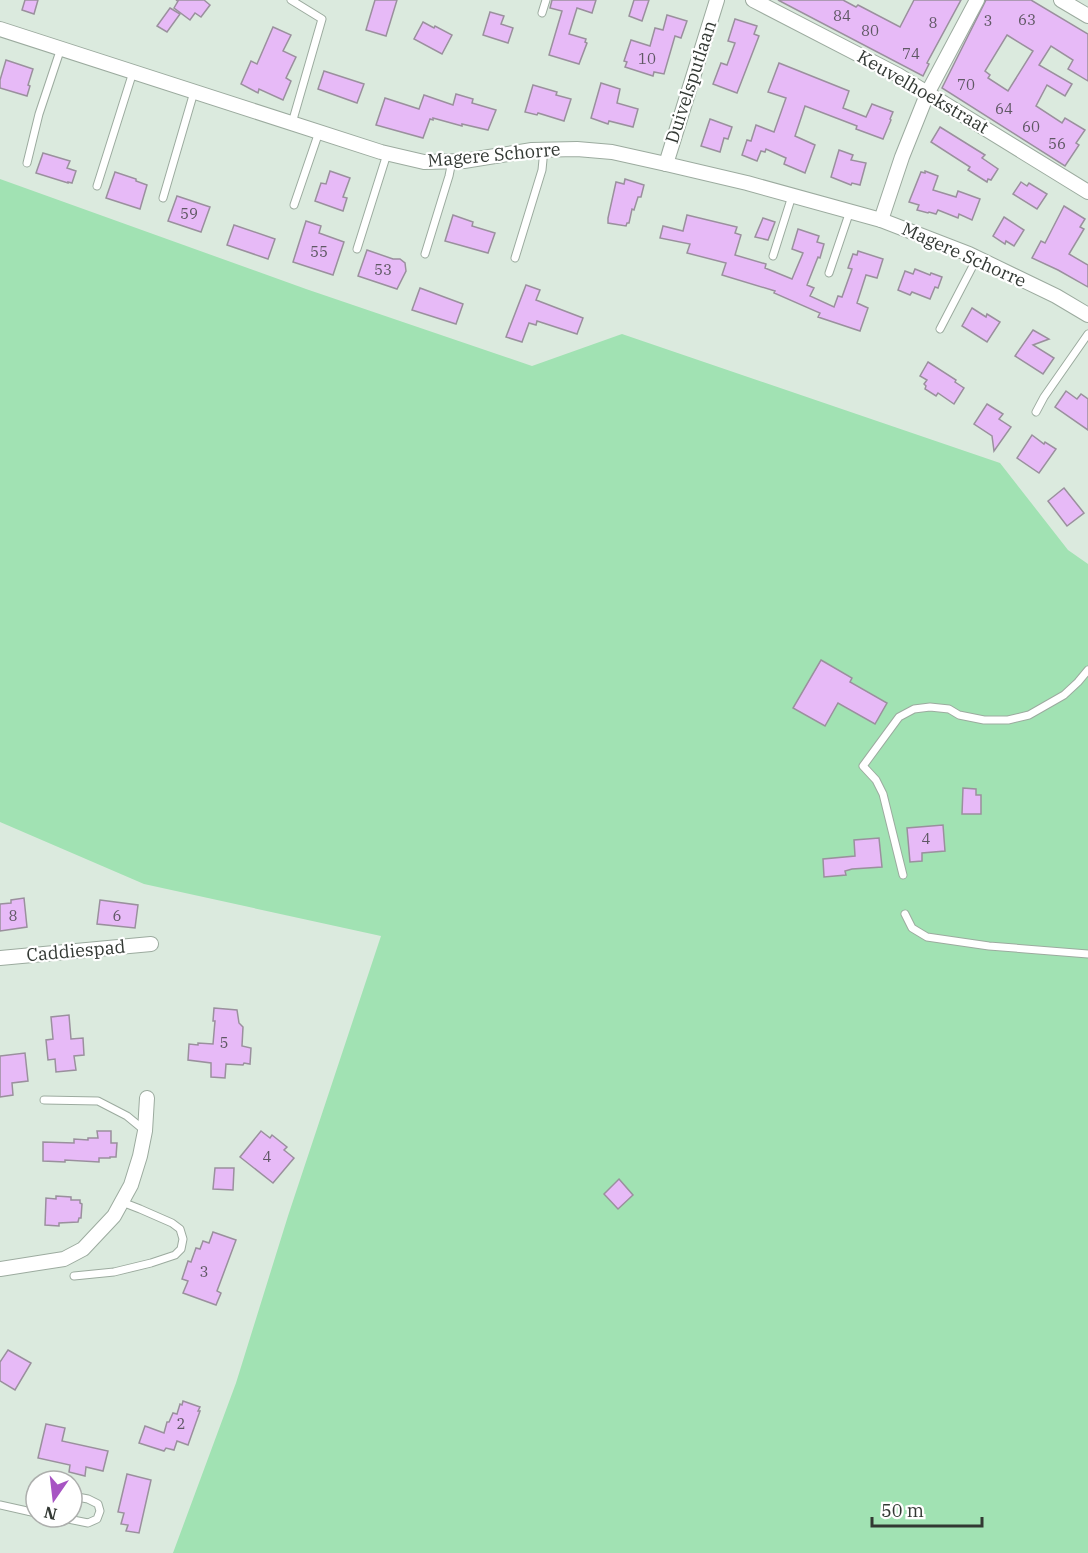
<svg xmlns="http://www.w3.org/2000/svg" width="1088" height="1553" font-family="'IBM Plex Serif',serif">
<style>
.green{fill:#a1e2b3}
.building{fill:#e7baf7;stroke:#9a909d;stroke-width:1.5;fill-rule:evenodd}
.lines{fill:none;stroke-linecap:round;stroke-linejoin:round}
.service-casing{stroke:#9cab9f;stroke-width:9}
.minor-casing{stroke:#9cab9f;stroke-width:16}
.service{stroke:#fff;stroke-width:7}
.minor{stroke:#fff;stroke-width:14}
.labels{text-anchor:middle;stroke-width:4.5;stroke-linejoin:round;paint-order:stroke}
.number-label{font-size:15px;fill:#5f5864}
.street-label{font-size:18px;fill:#323833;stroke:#fff}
</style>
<rect width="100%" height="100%" fill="#dbeade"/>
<polygon class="green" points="0,179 306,289 532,366 622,334 1000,463 1068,550 1088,564 1088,1553 173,1553 236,1383 288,1216 381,936 144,884 0,822"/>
<g class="building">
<polygon points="25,0 38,0 34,14 22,10"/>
<polygon points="176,0 204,0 210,5 201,17 195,13 190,20 174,8 178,1"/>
<polygon points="375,0 397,0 386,36 366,30"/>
<polygon points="552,0 596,0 592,13 577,8 569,34 586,39 585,42 587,43 579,64 549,55 562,11 550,8"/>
<polygon points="634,0 649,0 642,21 629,16"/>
<polygon points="778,0 843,0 856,7 858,5 900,27 914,0 961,0 927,63 929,64 923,76"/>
<path d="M986,0H1031L1088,34V81L1068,69L1073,60L1051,46L1039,65L1072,84L1065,96L1047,85L1036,106L1062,123L1065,118L1085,130L1076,143L1079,145L1065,166L942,88ZM1007,35L1033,51L1008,91L988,78L990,75L985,71Z"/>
<polygon points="170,8 180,14 167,32 157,26"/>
<polygon points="490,12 504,16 501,24 513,28 508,43 483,35"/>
<polygon points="667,15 687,21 681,38 675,36 664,74 654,72 653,76 625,67 627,62 624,61 631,40 650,46 655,28 663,30"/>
<polygon points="735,19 757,26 754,34 759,36 737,93 713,84 721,63 727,65 735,43 728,41"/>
<polygon points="423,22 434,28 435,26 452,35 442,54 414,39"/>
<polygon points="273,27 291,35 283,51 296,57 286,78 291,81 283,100 259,89 258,93 241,84 251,61 257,64"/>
<polygon points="6,60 33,69 28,85 30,86 27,96 0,88 0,80"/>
<polygon points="779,63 849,91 843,108 866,117 872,104 893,112 890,119 891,120 883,139 856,129 857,126 805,106 795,136 815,145 805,173 784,164 786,158 766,149 765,152 761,151 757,161 742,155 747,140 751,141 756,125 774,132 786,98 768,92"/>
<polygon points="324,71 364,84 357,103 318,89"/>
<polygon points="601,83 620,89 617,103 638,109 633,127 609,121 608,124 591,118"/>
<polygon points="533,85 557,92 556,95 571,99 564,121 538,113 537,115 525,112"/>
<polygon points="456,94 473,99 472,103 496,110 488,130 462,124 462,126 433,118 433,120 430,119 423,138 376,125 385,98 419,109 424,95 453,105"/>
<polygon points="710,119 732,127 728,139 724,138 720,152 701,146"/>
<polygon points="940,127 985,155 982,158 998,169 991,180 988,179 987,182 968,170 970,167 931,142"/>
<polygon points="839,150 853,155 851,160 866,163 860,185 852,183 851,185 831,177"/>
<polygon points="43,153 70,161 67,168 76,171 72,183 68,182 68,183 36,173"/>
<polygon points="330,171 350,178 343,197 347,198 343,211 315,201 321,183 326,184"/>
<polygon points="925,171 938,176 933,190 956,197 958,191 980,199 972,220 959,214 958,218 938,210 936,214 929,212 928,213 917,210 919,205 909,202 921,172 925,173"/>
<polygon points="115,172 136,179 136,181 147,185 140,209 106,198"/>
<polygon points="625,179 644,185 641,197 638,197 634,210 632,209 629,223 627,223 626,226 608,223 608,218 616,182 624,184"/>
<polygon points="1021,182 1027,186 1029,183 1047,194 1037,209 1013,194"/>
<polygon points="177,196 210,207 201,232 168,221"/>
<polygon points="1064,206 1085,219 1080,227 1084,229 1069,254 1088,265 1088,287 1058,270 1032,258 1041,241 1045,243"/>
<polygon points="453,215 473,222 472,226 495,233 488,253 445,241"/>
<polygon points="687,215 737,227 735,233 741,235 735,255 766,264 765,268 792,279 803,253 792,249 798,229 819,236 817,242 824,244 820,258 818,257 807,285 814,288 810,296 834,307 838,296 842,297 852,269 848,268 853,254 857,255 858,251 883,259 877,278 866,275 857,303 868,308 860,331 818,317 820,313 774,293 775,291 722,275 726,263 687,253 690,244 660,238 663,226 683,231"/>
<polygon points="1004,217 1024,230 1014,246 1006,241 1005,244 993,236"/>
<polygon points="763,218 775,222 768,240 755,237"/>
<polygon points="306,221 321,226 319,233 344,242 333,275 293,262"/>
<polygon points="234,225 275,239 268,259 227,245"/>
<polygon points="367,250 393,259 400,259 405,263 406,271 397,289 358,276"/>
<polygon points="915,269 930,275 931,273 942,277 938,288 935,287 930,299 912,292 910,295 898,290 905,271 913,274"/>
<polygon points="526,285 540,290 536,300 583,318 577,334 537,321 536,325 529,323 522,342 506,337"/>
<polygon points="420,288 463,304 456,324 412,310"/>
<polygon points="972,308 986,317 987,314 1000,322 987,342 962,326"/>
<polygon points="1033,330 1049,339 1033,345 1054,358 1043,374 1015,356"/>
<polygon points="928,362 956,380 955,382 964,388 954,404 938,393 936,396 925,389 926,386 924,384 927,380 920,376"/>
<polygon points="1066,391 1077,399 1081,394 1088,399 1088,430 1055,407"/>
<polygon points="987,404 1003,414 999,419 1011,427 994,451 992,436 974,424"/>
<polygon points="1032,435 1044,444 1045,442 1056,449 1039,473 1017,458"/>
<polygon points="1064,488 1084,513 1067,526 1048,501"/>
<polygon points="821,660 852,678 850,682 887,703 875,724 838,703 825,726 793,708"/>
<polygon points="963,788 976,789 976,795 981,795 981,814 962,814"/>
<polygon points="943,825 945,851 922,853 922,861 910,862 907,828"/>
<polygon points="879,838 882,867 852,869 845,871 846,875 824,877 823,859 855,856 854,840"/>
<polygon points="24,898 27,927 0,931 0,904 11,903 11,900"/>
<polygon points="100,900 138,905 135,928 97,924"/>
<polygon points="214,1008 237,1010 239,1023 243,1027 242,1046 251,1048 250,1064 244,1063 243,1065 226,1064 225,1078 211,1077 211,1063 188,1060 189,1044 198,1045 198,1043 213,1044 215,1021 213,1021"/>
<polygon points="69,1015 71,1039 83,1038 84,1055 74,1056 76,1070 56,1072 55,1059 48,1060 46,1040 53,1039 51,1017"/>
<polygon points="25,1053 28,1081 12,1083 13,1095 0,1097 0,1056"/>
<polygon points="97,1131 111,1131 111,1143 117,1143 116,1157 110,1157 110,1158 99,1158 99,1162 65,1160 65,1162 43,1161 43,1142 74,1143 74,1139 88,1140 88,1138 98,1138"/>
<polygon points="261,1131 270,1138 272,1135 287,1147 284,1150 294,1158 273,1183 240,1157"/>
<polygon points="215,1168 234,1168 233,1190 213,1189"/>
<polygon points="619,1179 633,1195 618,1209 604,1194"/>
<polygon points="56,1196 71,1197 71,1200 80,1200 80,1203 82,1204 81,1218 79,1218 78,1222 59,1223 59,1226 45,1225 46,1198 56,1199"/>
<polygon points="213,1232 236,1240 217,1291 221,1293 216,1305 183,1293 188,1281 182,1279 188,1261 191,1262 196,1248 200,1249 203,1241 209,1243"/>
<polygon points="8,1350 31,1363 15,1390 0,1381 0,1362"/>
<polygon points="183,1401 200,1407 198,1411 200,1411 188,1445 177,1441 174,1450 166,1448 164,1451 139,1443 145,1426 164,1433 167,1422 169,1422 173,1413 177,1414 180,1404 182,1405"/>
<polygon points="46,1424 65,1428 62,1441 108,1451 103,1471 86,1467 85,1476 69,1472 70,1465 38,1458"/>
<polygon points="127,1474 151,1480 139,1533 126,1531 128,1525 121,1524 124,1513 118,1512"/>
</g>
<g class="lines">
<g class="service-casing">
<g id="service">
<polyline points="291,0 322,19 292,123"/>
<polyline points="542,13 546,0"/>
<polyline points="27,163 39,114 61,48"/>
<polyline points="97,186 133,72"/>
<polyline points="163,198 194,92"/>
<polyline points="294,205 319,132"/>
<polyline points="357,249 387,154"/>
<polyline points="425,254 449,176 452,161"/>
<polyline points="773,256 792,196"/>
<polyline points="515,258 542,170 544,149"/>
<polyline points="829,273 850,211"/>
<polyline points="940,329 977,258"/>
<polyline points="1036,412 1044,397 1088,334"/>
<polyline points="903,875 883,794 876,780 863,766 899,717 914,709 930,707 949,709 959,715 984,720 1008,720 1029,715 1064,695 1078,682 1088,670"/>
<polyline points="905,914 912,928 927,937 989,946 1088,954"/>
<polyline points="44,1100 98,1101 127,1116 144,1130"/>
<polyline points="74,1276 114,1272 151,1263 175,1255 181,1249 183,1239 180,1229 172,1223 140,1209 122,1202"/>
<polyline points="0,1505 36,1513"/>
<polyline points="29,1511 36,1503"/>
<polyline points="58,1517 88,1523 97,1519 100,1511 98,1504 88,1499 72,1496"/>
</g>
</g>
<g class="minor-casing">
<g id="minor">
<polyline points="753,0 898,75 1088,192"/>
<polyline points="1061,0 1088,16"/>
<polyline points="0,29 381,152 424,162 464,161 532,150 577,149 612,152 666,164 747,183 881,220 969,254 1056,296 1088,315"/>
<polyline points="666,164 717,0"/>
<polyline points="881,220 902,157 928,92 977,0"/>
<polyline points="0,958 151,944"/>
<polyline points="0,1269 64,1259 83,1249 114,1216 131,1185 140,1156 145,1131 147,1098"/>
</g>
</g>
<use href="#service" class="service"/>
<use href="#minor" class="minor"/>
</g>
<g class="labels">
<g class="number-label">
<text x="842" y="21">84</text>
<text x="1027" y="25">63</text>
<text x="988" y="26">3</text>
<text x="933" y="28">8</text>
<text x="870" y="36">80</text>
<text x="911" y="59">74</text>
<text x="647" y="64">10</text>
<text x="966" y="90">70</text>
<text x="1004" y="114">64</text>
<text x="1031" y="132">60</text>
<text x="1057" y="149">56</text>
<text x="189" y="219">59</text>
<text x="319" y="257">55</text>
<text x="383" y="275">53</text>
<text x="926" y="844">4</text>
<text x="13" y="921">8</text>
<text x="117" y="921">6</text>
<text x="224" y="1048">5</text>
<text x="267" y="1162">4</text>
<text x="204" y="1277">3</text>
<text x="181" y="1429">2</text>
</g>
<g class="street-label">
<text transform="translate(691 82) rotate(-72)" y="6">Duivelsputlaan</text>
<text transform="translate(923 92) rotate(30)" y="6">Keuvelhoekstraat</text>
<text transform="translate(494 155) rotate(-5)" y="6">Magere Schorre</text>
<text transform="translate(964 255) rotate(24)" y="6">Magere Schorre</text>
<text transform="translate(76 951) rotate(-5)" y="6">Caddiespad</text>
</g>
</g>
<g transform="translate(54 1499) rotate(194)"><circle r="28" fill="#ffffff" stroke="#adafad" stroke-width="1.5"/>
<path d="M0-4.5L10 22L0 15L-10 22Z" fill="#a754c3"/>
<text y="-9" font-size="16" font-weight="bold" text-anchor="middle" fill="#323833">N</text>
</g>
<path d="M872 1517v9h110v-9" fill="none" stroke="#323833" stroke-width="3"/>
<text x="881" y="1517" font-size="18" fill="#323833" stroke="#ffffff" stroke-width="4.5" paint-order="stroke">50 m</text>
</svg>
